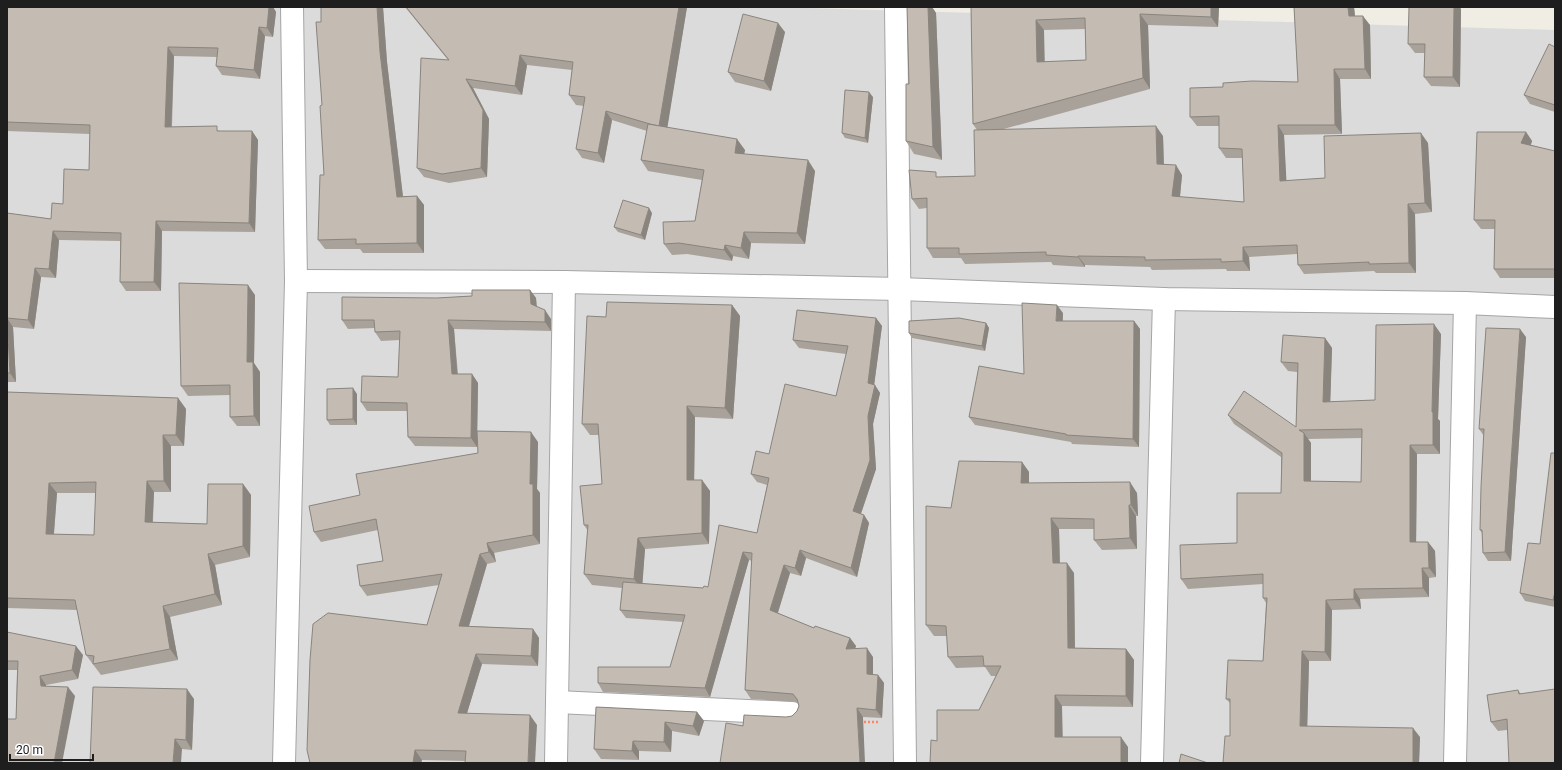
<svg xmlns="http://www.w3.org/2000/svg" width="1562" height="770" font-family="Roboto,sans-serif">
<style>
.residential{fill:#dcdbdb}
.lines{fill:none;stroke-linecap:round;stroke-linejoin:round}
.street-casing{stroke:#a5a5a5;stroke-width:24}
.path{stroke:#ff8465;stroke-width:2.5;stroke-dasharray:2 2;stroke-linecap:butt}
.street{stroke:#fff;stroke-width:22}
.wall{fill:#a9a29a;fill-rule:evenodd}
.shaded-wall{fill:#89847d}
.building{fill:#c4bcb3;stroke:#89847d;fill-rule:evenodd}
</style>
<rect width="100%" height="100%" fill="#f0ede4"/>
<path class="residential" d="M7,7H775L1555,30V763H7Z"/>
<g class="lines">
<defs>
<g id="street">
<path d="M896,7L905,763"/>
<path d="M296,281L564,282L900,289L1164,299L1465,303L1555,307"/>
<path d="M557,702L792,713"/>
<path d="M284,763L296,281L292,7"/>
<path d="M556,763L564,282"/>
<path d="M1152,763L1164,299"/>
<path d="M1455,763L1465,303"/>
</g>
</defs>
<use href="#street" class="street-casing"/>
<path class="path" d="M860,722H879"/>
<use href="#street" class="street"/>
</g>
<g class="wall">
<path d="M7,7H273L276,12L273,37L265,36L260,79L222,75L216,66L217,57L174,56L172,127L221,131H252L258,140L255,232L162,231L161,291H126L120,282V241L59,240L56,278L41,277L34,329L13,327L16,382H7V213L51,219L63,204L89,170L90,134L7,131Z"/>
<path d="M321,7H383L387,62L403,196H417L424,205V253H363L360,249H325L318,240L324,175Z"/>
<path d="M405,7H687L667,127L745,150L744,154L815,171L805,244L751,243L749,259L733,256L732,261L687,254L672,255L664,244L695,221L702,180L648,171L641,160L647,131L612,120L604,163L582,158L576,149L584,106L576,105L569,95L572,70L527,65L522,95L473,88L489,119L487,177L449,183L424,177L417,168L448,60Z"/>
<path d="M907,7H932L936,13L942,160L914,154L906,141L909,84Z"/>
<path d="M971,7H1219L1218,27L1148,25L1150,89L1000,130L1163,136L1164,164L1182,175L1180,197L1244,202L1242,158H1226L1219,148V126H1197L1190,117L1223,87L1298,82L1294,7H1354L1355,16L1370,25L1371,79H1340L1342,134L1284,135L1286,181L1325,178L1428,143L1432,212L1415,214L1416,273H1376L1374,271L1304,274L1298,265L1297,254L1249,257L1250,271H1227L1226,269L1152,270L1150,267L1085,265V267L1053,265L1051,262L965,264L961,258H933L927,248V208L919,209L912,199L939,177L975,176L977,130L973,124ZM1085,29L1086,60L1044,62V30Z"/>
<path d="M1461,9L1460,87L1431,86L1424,77L1425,53H1415L1408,44Z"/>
<path d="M785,32L771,91L735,82L728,72Z"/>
<path d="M1555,47V112L1530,104L1524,95Z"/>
<path d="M873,97L868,143L845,138L842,133Z"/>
<path d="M1526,132L1532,141L1531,145L1555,151V278H1500L1494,269L1495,229H1481L1474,220Z"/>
<path d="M652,213L645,240L618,232L614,227Z"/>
<path d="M530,290L536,298L537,307L551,319V331L454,329L458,374H472L478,383L477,431L538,442L537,489L540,493V544L494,553L496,562L487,564L469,626L533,629L539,638L538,666L482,664L467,713L537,725L465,761L422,760L421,763H310L427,625L439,585L367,596L360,586L383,561L378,530L321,542L314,532L360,495L478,453L477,441V447L415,446L408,437L407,411H367L361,402L398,377L400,340L381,341L375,332V328L348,329L342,320L437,298L472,296Z"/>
<path d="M255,295L254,363L260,372V426H237L230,417V395L188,396L181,386Z"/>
<path d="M732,305L740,316L733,419L695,417L694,480H702L710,491L709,544L645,549L642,584L703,588L708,587L757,533L767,485L757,482L751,474L769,454L836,396L846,354L799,348L793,340L876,318L882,326L874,385L880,393L873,424L876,469L861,514L864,515L869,523L857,577L806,558L801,576L790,573L778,613L814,628L850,638L856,646L855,649L873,657V675H878L884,683L882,718L863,717L743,726L792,716L797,711L799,706L798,702L751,699L745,690L752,561L749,560L710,697L603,692L598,683L670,667L683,622L626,618L620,610L622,588L592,585L584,574L588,531L584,525L602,484L599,435H590L582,424L606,317Z"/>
<path d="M1063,313V321H1134L1140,329L1139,447L1072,444L1071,442L975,425L969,417L1024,374Z"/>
<path d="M986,323L989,328L985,351L912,338L909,333Z"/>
<path d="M1441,334L1438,419L1440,421V454H1417L1416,542H1428L1435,551L1436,577L1429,578V597L1360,599L1361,609L1332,610L1331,661H1309L1307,727L1420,737L1419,763H1223L1230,736V703L1226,699L1263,661L1266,603L1263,598V584L1188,589L1181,579L1237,543L1281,493V457L1234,424L1228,415L1296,427L1297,372L1288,371L1281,362L1325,338L1332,348L1330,402L1375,400ZM1362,438L1361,482L1311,481V443L1308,439Z"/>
<path d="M1526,337L1511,561H1488L1483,553L1482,533L1480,530L1484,436L1479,429Z"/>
<path d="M7,392L178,398L186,409L184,446H171V492H154L153,522L207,524L243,484L251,495L250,557L215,565L222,605L170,617L178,660L101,675L86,655L77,610L7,608ZM57,493H96L94,535L54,534Z"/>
<path d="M357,394V425H330L327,420Z"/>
<path d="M1555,453V607L1525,601L1520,593L1540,544Z"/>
<path d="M1022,462L1029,472V483L1137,493L1138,516H1136L1137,549L1102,550L1094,540V529H1059L1060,563L1074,573L1075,648L1126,649L1134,660L1133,707L1062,706V737L1128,747L937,741L979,710L996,676H991L985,667L956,668L948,657L947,636H934L926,625L951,508Z"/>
<path d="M7,632L83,655L78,679L46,685V686L75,696L16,719L17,670H7Z"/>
<path d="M1518,690L1521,694L1507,730L1498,731L1491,722Z"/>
<path d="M194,699L192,750L182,749L90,763Z"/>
<path d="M596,707L697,712L704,721L699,736L672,731L671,752L639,751V760L601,759L594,749Z"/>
</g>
<g class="shaded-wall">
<path d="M269,7H273L276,12L273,37L267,28Z"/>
<path d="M377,7H383L387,62L404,206L397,197L380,52Z"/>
<path d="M679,7H687L666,136L659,127Z"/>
<path d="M928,7H932L936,13L942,160L933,147Z"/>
<path d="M1211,7H1219L1218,27L1211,17Z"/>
<path d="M1348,7H1354L1356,26L1349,16Z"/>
<path d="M1454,7H1460L1461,9L1460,87L1453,77Z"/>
<path d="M1140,14L1148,25L1150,89L1143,78Z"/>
<path d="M1363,16L1370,25L1371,79L1365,69Z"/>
<path d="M1036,20L1044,30L1045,72L1037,62Z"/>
<path d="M778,23L785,32L771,91L764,81Z"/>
<path d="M259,27L265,36L260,79L254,70Z"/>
<path d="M168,47L174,56L171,136L165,127Z"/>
<path d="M520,55L527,65L522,95L515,86Z"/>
<path d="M1334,69L1340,79L1342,134L1335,125Z"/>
<path d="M466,79L473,88L489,119L487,177L481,168Z"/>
<path d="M869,92L873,97L868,143L865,138Z"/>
<path d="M606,111L612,120L604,163L598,153Z"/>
<path d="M1278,125L1284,135L1287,191L1280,181Z"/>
<path d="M1156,126L1163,136L1164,173L1157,164Z"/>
<path d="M252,131L258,140L255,232L249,223Z"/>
<path d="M1526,132L1532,141L1528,152L1521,143Z"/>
<path d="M1421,133L1428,143L1432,212L1425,203Z"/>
<path d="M737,139L745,150L742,164L735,153Z"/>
<path d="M808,160L815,171L805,244L797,233Z"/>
<path d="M1176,165L1182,175L1179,206L1172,196Z"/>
<path d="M417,196L424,205V253L417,243Z"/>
<path d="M1408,204L1415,214L1416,273L1409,263Z"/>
<path d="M649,208L652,213L645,240L641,235Z"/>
<path d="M156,221L162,231L161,291L154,282Z"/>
<path d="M53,231L59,240L56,278L49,269Z"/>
<path d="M744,232L751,243L749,259L741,248Z"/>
<path d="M725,245L733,256L732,261L724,250Z"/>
<path d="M1243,247L1249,257L1250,271L1243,261Z"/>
<path d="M1078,256L1085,265V267L1078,257Z"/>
<path d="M35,268L41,277L34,329L28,320Z"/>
<path d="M248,285L255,295L254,363L260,372V426L254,416L247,362Z"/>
<path d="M530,290L536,298L537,313L531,304Z"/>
<path d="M732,305L740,316L733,419L725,408Z"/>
<path d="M1057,305L1063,313L1062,330L1056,321Z"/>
<path d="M545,310L551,319V331L545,322Z"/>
<path d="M7,318L13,327L16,382L10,373Z"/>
<path d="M876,318L882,326L874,386L875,385L880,393L873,424L876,469L859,519L853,511L868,416V383Z"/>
<path d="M448,320L454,329L458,383L452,374Z"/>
<path d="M1134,321L1140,329L1139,447L1133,439Z"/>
<path d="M986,323L989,328L985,351L982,346Z"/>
<path d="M1434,324L1441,334L1438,419L1440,421V454L1433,445L1432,412Z"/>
<path d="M1520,329L1526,337L1511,561L1505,552Z"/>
<path d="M1325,338L1332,348L1330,412L1323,402Z"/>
<path d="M472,374L478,383L477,447L471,438Z"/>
<path d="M353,388L357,394V425L353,419Z"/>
<path d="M178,398L186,409L184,446L176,435Z"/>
<path d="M687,406L695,417L694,491L687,480Z"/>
<path d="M531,432L538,442L537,489L540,493V544L533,535L530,484Z"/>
<path d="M1304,433L1311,443V490L1304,481Z"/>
<path d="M163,435L171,446V492L164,481Z"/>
<path d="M1410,445L1417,454L1416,552L1410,542Z"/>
<path d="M1022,462L1029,472V493L1021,483Z"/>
<path d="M702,480L710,491L709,544L702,533Z"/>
<path d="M147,481L154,492L152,532L145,522Z"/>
<path d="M1130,482L1137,493L1138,516L1131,505Z"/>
<path d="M49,483L57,493L53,544L46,534Z"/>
<path d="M243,484L251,495L250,557L243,546Z"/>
<path d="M1129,505L1136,516L1137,549L1130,538Z"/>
<path d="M864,515L869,523L857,577L851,568Z"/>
<path d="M1051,518L1059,529L1060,573L1053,563Z"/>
<path d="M638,538L645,549L642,590L634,579Z"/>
<path d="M1428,542L1435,551L1436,577L1429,568Z"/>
<path d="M487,543L494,553L496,562L489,552Z"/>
<path d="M800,550L806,558L801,576L795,568Z"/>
<path d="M743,552L749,560L710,697L705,688Z"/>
<path d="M208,554L215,565L222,605L215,594Z"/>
<path d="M480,554L487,564L466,636L459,626Z"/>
<path d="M1067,563L1074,573L1075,659L1068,648Z"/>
<path d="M784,565L790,573L776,618L770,610Z"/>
<path d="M1422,568L1429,578V597L1423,588Z"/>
<path d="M1354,589L1360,599L1361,609L1354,599Z"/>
<path d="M1555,592V602L1553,600Z"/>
<path d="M1326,600L1332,610L1331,661L1325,652Z"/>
<path d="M163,606L170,617L178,660L170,649Z"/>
<path d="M533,629L539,638L538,666L531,656Z"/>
<path d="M850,638L856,646L852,657L846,649Z"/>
<path d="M76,646L83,655L78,679L72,670Z"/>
<path d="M867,648L873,657V683L867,674Z"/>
<path d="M1126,649L1134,660L1133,707L1126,696Z"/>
<path d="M1302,651L1309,661L1307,736L1300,726Z"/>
<path d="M476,654L482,664L464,723L458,713Z"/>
<path d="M878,675L884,683L882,718L876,710Z"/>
<path d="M40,676L46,685L47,695L41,686Z"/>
<path d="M68,687L75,696L62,763H54Z"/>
<path d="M187,689L194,699L192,750L186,740Z"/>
<path d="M1055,695L1062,706L1063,748L1055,737Z"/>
<path d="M857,708L863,717L865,763H860Z"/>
<path d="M697,712L704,721L699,736L693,726Z"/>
<path d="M530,715L537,725L535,763H528Z"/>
<path d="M665,722L672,731L671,752L664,742Z"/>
<path d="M1413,728L1420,737L1419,763H1413Z"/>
<path d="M1121,737L1128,747V763H1121Z"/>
<path d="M175,739L182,749L181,763H173Z"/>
<path d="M633,741L639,751V760L632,751Z"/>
<path d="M415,750L422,760L421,763H413Z"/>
</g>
<g class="building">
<path d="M7,7H269L267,28L259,27L254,70L216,66L218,48L168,47L165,127L217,126V131H252L249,223L156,221L154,282H120L121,233L53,231L49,269L35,268L28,320L7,318L10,373H7V213L51,219L52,203L63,204L64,169L89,170L90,125L7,122Z"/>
<path d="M321,7H377L380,52L397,197L417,196V243L356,244V239L318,240L320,175H324L320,106L322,105L316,22H321Z"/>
<path d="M406,7H679L659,126L650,124L606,111L598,153L576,149L585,97L569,95L573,62L520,55L515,86L466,79L483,110L481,168L442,174L417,168L421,58L449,60Z"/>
<path d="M907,7H928L933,147L906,141V84H909Z"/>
<path d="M971,7H1211V17L1140,14L1143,78L973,124ZM1085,18L1086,60L1037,62L1036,20Z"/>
<path d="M1294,7H1348L1349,16H1363L1365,69H1334L1335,125H1278L1280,181L1325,178L1324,136L1421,133L1425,203L1408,204L1409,263L1369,264V262L1298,265L1297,245L1243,247V261L1221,262V259L1145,260V257L1078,256V257L1046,255V252L959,254V248H927V198L912,199L909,170L936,172V177L975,176L974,130L1156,126L1157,164L1176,165L1172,196L1244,202L1242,149L1219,148V116L1190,117V88L1223,87V83L1252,81L1298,82Z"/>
<path d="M1409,7H1454L1453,77H1424L1425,44H1408Z"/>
<path d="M743,14L778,23L764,81L728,72Z"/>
<path d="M1549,44L1555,47V105L1524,95Z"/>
<path d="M845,90L869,92L865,138L842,133Z"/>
<path d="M648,124L737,139L735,153L808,160L797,233L744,232L741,248L725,245L724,250L679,243L664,244L663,222L695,221L704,170L641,160Z"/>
<path d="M1477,132H1526L1521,143L1555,151V269H1494L1495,220H1474Z"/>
<path d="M623,200L649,208L641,235L614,227Z"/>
<path d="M179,283L248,285L247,362H253L254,416L230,417V385L181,386Z"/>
<path d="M472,290H530L531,304L545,310V322L448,320L452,374H472L471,438L408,437L407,403L361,402L362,376L398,377L400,331L375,332L374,320H342V297L437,298L472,296Z"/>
<path d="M607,302L732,305L725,408L687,406V480H702V533L638,538L634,579L584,574L588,525H584L580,486L602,484L598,424H582L587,316L606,317Z"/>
<path d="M1022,303L1057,305L1056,321H1134L1133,439L1066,435V434L969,417L979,366L1024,374Z"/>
<path d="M797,310L876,318L868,383L875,385L868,416L870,460L853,511L864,515L851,568L800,550L795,568L784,565L770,610L814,628L815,626L850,638L846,649L867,648V674L878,675L876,710L857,708L860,763H720L726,723L743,726L744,715L786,717L792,716L797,711L799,706L797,699L793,694L745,690L752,553L743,552L705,688L598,683V667H670L685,615L620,610L623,582L703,588L704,586L708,587L719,525L757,533L769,478L751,474L756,451L769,454L785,384L836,396L848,346L793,340Z"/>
<path d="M959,318L986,323L982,346L909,333V321Z"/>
<path d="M1434,324L1432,412H1433V445H1410V542H1428L1429,568H1422L1423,588L1354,589V599L1326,600L1325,652L1302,651L1300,726L1413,728V763H1223L1225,736H1230V699H1226L1228,660L1263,661L1267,598H1263V574L1181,579L1180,545L1237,543V493H1281L1282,453L1228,415L1244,391L1296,427L1298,363L1281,362L1283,335L1325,338L1323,402L1375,400L1376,325ZM1362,429L1361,482L1304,481V433L1299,430Z"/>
<path d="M1486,328L1520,329L1505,552L1483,553L1482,530H1480L1481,487L1484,429H1479Z"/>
<path d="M353,388V419L327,420V389Z"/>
<path d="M7,392L178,398L176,435H163L164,481H147L145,522L207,524L208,484H243V546L208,554L215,594L163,606L170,649L93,664L94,656L86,655L75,600L7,598ZM96,482L94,535L46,534L49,483Z"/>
<path d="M477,431L531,432L530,484H533V535L487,543L489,552L480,554L459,626L533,629L531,656L476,654L458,713L530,715L528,763H465L466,751L415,750L413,763H310L307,750L310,660L313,624L328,613L427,625L442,574L360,586L357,565L383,561L376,519L314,532L309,506L360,495L356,474L478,453Z"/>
<path d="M1551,453H1555V592L1553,600L1520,593L1528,543L1540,544Z"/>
<path d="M959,461L1022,462L1021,483L1130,482L1131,505H1129L1130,538L1094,540V519L1051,518L1053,563H1067L1068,648L1126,649V696L1055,695V737H1121V763H930L931,740L937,741V710H979L1001,666H984L983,656L948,657L946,626L926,625V506L951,508Z"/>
<path d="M7,632L76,646L72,670L40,676L41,686L68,687L54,763H7V719H16L18,661H7Z"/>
<path d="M93,687L187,689L186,740L175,739L173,763H90Z"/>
<path d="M1555,689V763H1509L1507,719L1491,722L1487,695L1518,690L1519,694Z"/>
<path d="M596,707L697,712L693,726L665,722L664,742L633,741L632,751L594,749Z"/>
<path d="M1181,754L1208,763H1179Z"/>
</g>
<rect width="1562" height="770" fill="none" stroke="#1e1e1e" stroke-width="16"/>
<path d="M10 754v6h83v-6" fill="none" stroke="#1e1e1e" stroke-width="2"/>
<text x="16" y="754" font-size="12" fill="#1e1e1e" stroke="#ffffff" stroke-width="3" paint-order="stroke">20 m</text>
</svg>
